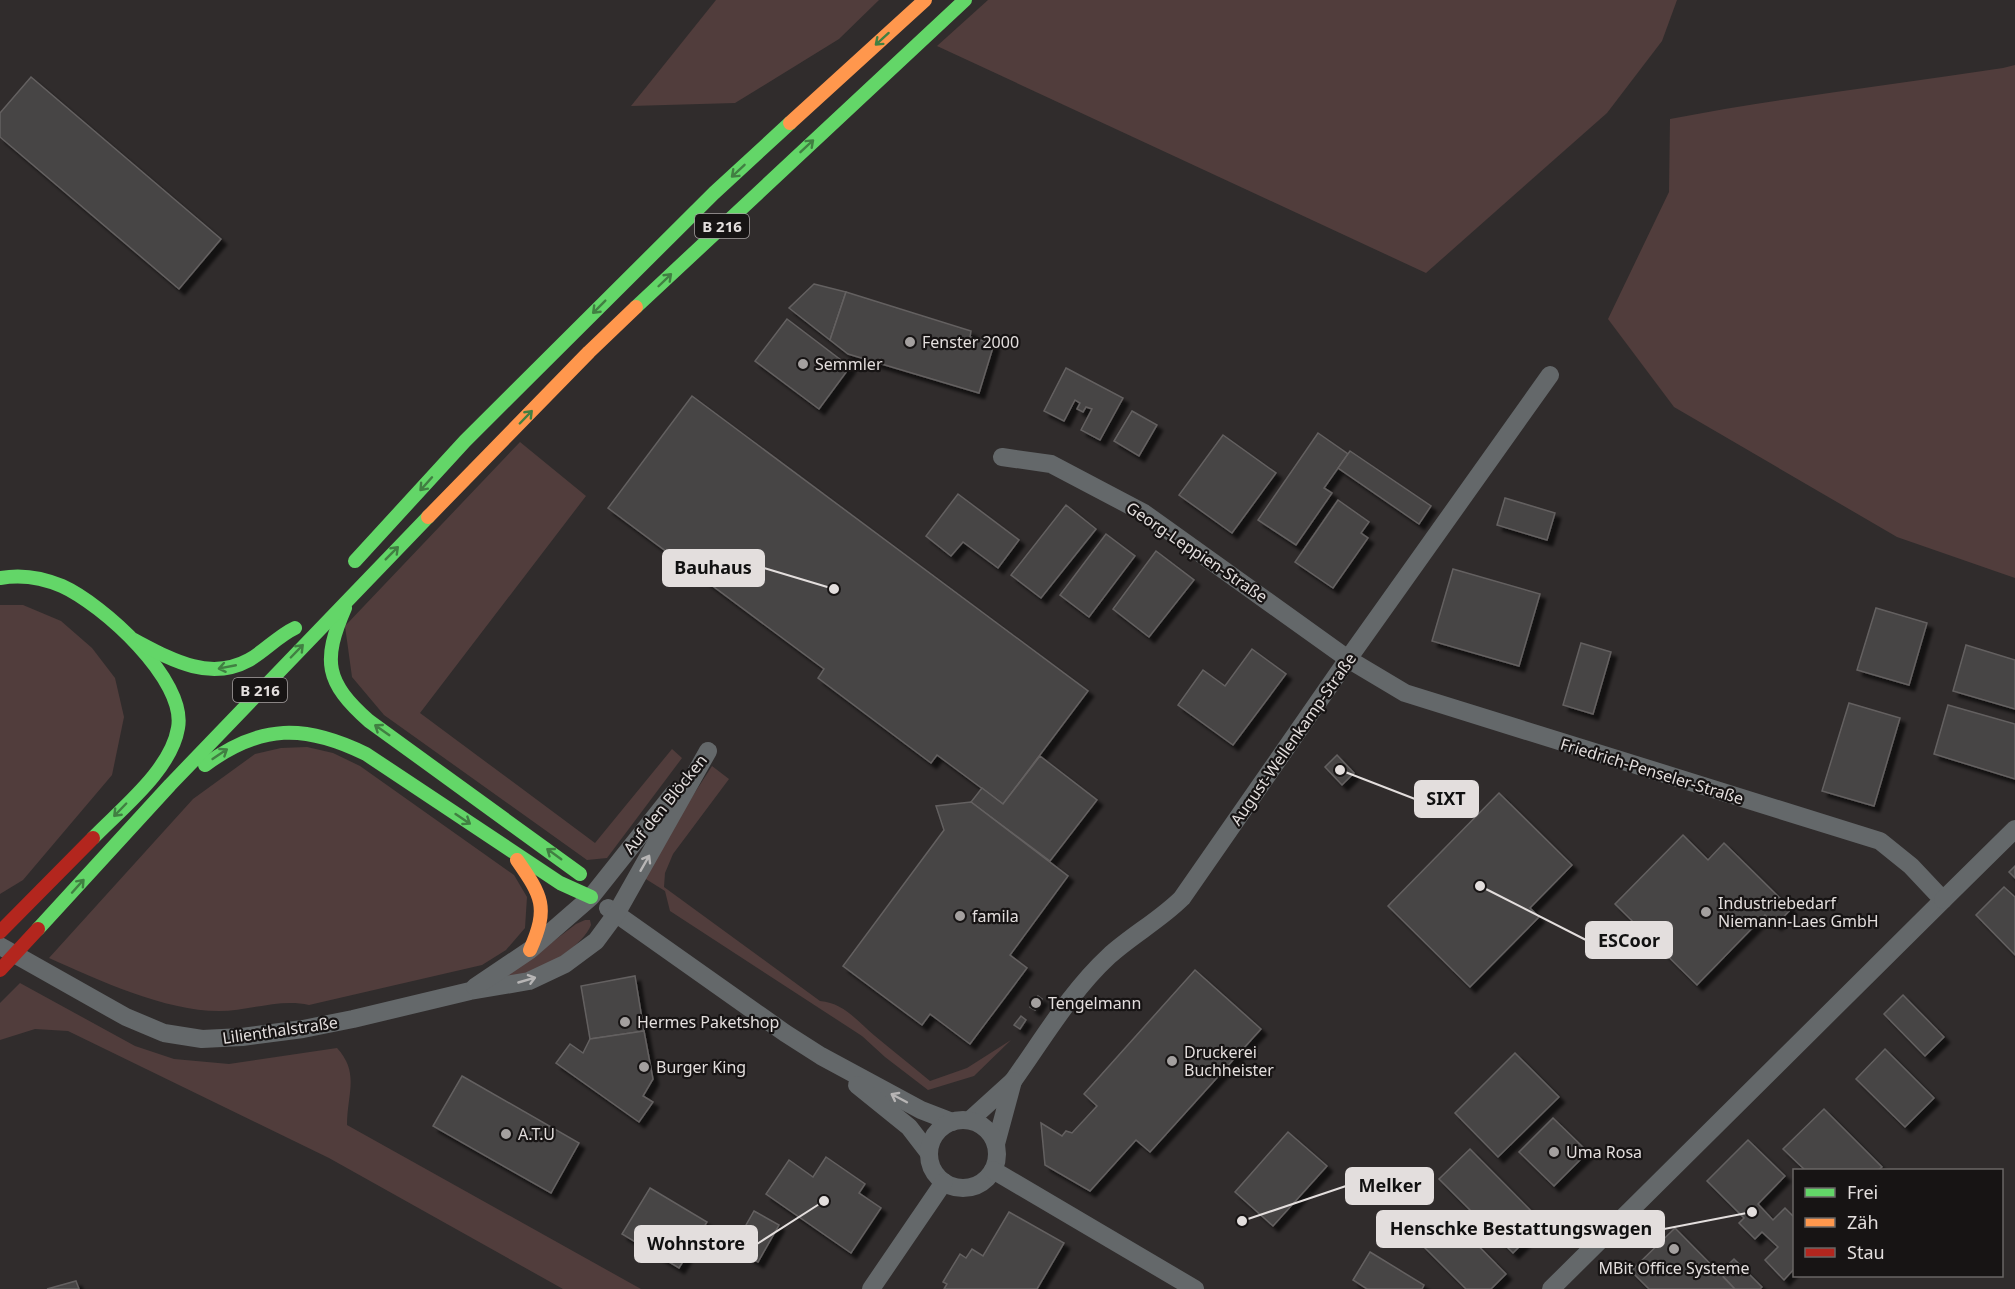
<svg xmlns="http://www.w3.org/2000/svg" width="2015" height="1289" font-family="'Noto Sans',sans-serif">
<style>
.green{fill:#513d3c}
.building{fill:#474444;stroke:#646161;stroke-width:1.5;filter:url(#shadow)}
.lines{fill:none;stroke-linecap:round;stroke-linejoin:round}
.street{stroke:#64686a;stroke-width:18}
.fast{stroke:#63d668;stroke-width:14}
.slow{stroke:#ff974d;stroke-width:14}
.jam{stroke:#b3261e;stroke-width:14}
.jam-bridge{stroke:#b3261e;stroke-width:14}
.oneway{stroke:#417f42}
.oneway2{stroke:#b7b5b5}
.poi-dot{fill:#a4a09f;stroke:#171414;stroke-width:2}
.labels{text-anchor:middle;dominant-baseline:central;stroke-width:4.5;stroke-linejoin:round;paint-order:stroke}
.shield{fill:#171414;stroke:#a6a1a1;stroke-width:1.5}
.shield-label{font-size:15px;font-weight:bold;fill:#e3dedd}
.poi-label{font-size:16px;fill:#e3dedd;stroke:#171414;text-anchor:start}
.street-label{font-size:16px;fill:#e3dedd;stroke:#171414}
.leader{fill:none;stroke:#e3dedd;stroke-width:2}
.callout-dot{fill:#e3dedd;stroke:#171414;stroke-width:2}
.callout{fill:#e3dedd;stroke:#e3dedd;stroke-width:2}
.callout-label{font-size:18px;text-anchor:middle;font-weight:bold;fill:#111}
</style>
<defs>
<filter id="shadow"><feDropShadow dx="5.5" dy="5.5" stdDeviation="1.5" flood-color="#0009"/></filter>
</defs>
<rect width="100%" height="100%" fill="#302c2c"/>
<g class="green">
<path d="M716,0H879L839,39L735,103L631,106Z"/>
<path d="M988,0H1677L1662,41L1607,113L1426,273L937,46Z"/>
<path d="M2015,65V578L1897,537L1674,407L1608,319L1669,192L1670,119C1780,98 1892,85 2003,68Z"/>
<path d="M520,442L586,496L420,713L595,843L672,749L682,758L607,858L587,860L384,715L352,677L345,626Z"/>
<path d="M0,605H23L61,621L92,648L115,678L124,717L112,775L23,880L0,894Z"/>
<path d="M307,747L333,753L360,766L514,875L527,897L525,928L506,950L482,965L309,1005C280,998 249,1011 219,1011C165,1011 98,980 49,958L193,799L255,754L281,748Z"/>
<path d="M712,766L729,779L673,854L665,873L664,887L820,1001C844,1003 857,1021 875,1036C893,1051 912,1066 930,1081L967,1068L1011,1040L974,1076L928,1090L885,1057L862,1036L670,911L665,891L641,876Z"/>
<path d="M585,920H590L591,925C583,945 549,966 528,973C516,978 503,980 491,983L534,956L576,924Z"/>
<path d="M20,983L135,1046L174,1059L229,1064L337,1048C360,1073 347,1094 347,1125L641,1289H563L329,1158L68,1031L35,1029L0,1040V1003Z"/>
</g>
<g class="building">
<path d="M31,77L221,239L179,289L0,137V113Z"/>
<path d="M814,284L846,292L830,340L789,308Z"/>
<path d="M846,292L971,331L970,337L994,344L979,393L848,354L830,340Z"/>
<path d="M787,319L850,367L819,409L755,361Z"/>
<path d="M1066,368L1123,398L1100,440L1081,430L1092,409L1086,407L1083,412L1077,409L1080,403L1075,400L1064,421L1044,411Z"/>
<path d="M692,396L1088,691L1003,804L937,755L931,763L818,678L824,669L608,508Z"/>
<path d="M1132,411L1157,425L1139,456L1114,441Z"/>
<path d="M1318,433L1348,454L1324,488L1332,493L1296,545L1258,520Z"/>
<path d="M1223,435L1276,473L1232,533L1179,495Z"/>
<path d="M1350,451L1431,506L1419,524L1338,468Z"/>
<path d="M958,494L1019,540L998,568L963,542L951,556L926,536Z"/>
<path d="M1505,498L1555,513L1547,540L1497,525Z"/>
<path d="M1338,500L1369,522L1361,533L1368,538L1333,588L1295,562Z"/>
<path d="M1066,505L1096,529L1041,598L1011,575Z"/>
<path d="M1106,534L1135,556L1089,617L1060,595Z"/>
<path d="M1156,551L1194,580L1149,637L1113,609Z"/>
<path d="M1453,569L1540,594L1519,666L1432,641Z"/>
<path d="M1876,608L1927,623L1909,685L1857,670Z"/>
<path d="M1581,643L1611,652L1593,714L1563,705Z"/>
<path d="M1966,645L2015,660V709L1953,691Z"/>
<path d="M1252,649L1286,674L1233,745L1178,705L1203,670L1225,686Z"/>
<path d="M1849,703L1900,718L1874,806L1822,791Z"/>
<path d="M1948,705L2015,724V779L1934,754Z"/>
<path d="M1337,755L1354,773L1342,785L1325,767Z"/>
<path d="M1040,756L1097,800L1050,861L971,802L982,788L1003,804Z"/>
<path d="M1499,793L1572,865L1530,908L1539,917L1470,987L1388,906Z"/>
<path d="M971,802L1068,876L1010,955L1027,968L970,1044L930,1014L922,1025L843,966L944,830L936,806Z"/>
<path d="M1683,835L1708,860L1724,843L1791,909L1776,925L1765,915L1697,985L1615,904Z"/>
<path d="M2015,866V878L2009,872Z"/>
<path d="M2004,887L2015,897V955L1976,915Z"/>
<path d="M1195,970L1261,1029L1150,1152L1136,1140L1090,1191L1045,1165L1041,1123L1062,1136L1066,1131L1072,1133L1097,1106L1084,1094Z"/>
<path d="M635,976L644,1031L590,1039L581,986Z"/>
<path d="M1903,995L1944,1037L1925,1056L1884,1014Z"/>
<path d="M1038,996L1042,999L1035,1010L1030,1007Z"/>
<path d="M1021,1016L1026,1020L1020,1029L1014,1025Z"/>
<path d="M644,1031L653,1079L643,1096L653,1102L639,1122L556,1063L570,1044L583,1053L590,1039Z"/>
<path d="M1885,1049L1934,1098L1905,1127L1856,1079Z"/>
<path d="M1515,1053L1559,1097L1498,1157L1455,1113Z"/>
<path d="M462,1076L579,1143L551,1193L433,1126Z"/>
<path d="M1824,1109L1882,1167L1878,1170H1805L1783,1149Z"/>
<path d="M1553,1118L1588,1152L1554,1186L1519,1152Z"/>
<path d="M1288,1132L1327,1166L1273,1226L1235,1192Z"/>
<path d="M1748,1140L1785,1176L1758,1204L1773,1220L1785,1208L1794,1217V1269L1784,1280L1765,1260L1778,1247L1762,1232L1755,1239L1739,1223L1744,1218L1707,1181Z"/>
<path d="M1470,1149L1543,1223L1513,1253L1439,1179Z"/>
<path d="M826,1157L865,1184L859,1193L881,1208L851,1253L766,1194L789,1160L813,1177Z"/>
<path d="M650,1188L707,1222L679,1268L622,1234Z"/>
<path d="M754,1211L779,1225L758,1262L733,1248Z"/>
<path d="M1009,1212L1064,1243L1037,1289H944L947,1284L943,1282L960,1254L966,1258L972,1249L983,1256Z"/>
<path d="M1450,1217L1506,1274L1491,1289H1466L1422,1245Z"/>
<path d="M1675,1228L1734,1288L1733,1289H1649L1631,1271Z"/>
<path d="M1370,1252L1424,1285L1422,1289H1367L1353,1280Z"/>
<path d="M1734,1259L1762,1287L1760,1289H1735L1720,1273Z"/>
<path d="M76,1281L79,1289H47Z"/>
</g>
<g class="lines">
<g class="street">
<path d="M1002,457L1051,464L1144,513L1348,659L1405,693L1880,841L1911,866L1943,900L1551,1289"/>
<path d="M1943,900L2015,829"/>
<path d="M608,908L785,1033L821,1056L921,1110L952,1122"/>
<path d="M0,946L126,1017L164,1033L202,1039L242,1037L303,1029L353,1019L470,991L529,981L565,964L596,941L616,914L708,751"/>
<path d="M475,987L530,950L591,897L673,794"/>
<path d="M1013,1081C1043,1039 1071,991 1109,956C1132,935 1160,920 1182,898L1348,659L1550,375"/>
<path d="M857,1085L909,1127L929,1153"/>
<path d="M970,1120L1013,1081L996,1144"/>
<circle cx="963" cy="1154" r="34"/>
<path d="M993,1170L1195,1289"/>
<path d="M871,1289L944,1182"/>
</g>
<g class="fast">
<path d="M636,307L965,0"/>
<path d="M355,561L465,441L714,193L790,123"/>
<path d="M0,578C22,574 41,577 62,586C102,604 187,680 178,728C171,770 122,808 93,838"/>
<path d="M345,608C322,661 325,682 369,721L580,874"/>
<path d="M134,640C170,659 209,682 249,660C265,651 278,636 295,628"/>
<path d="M205,765C261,724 305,724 366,754L560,883L591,897"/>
<path d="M38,929L170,785L428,517"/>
</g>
<g class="slow">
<path d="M790,123L925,0"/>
<path d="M428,517L589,352L636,307"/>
<path d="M517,860C542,896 549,907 530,950"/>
</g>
<path class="jam" d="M0,932L93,838"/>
<path class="jam-bridge" d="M0,970L38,929"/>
</g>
<defs><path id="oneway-shaft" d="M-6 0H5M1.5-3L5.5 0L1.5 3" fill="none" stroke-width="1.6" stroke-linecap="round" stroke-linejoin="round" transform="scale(1.5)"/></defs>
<g class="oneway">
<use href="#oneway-shaft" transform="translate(882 39) rotate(138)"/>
<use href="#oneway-shaft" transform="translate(807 146) rotate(-43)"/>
<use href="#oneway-shaft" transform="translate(738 171) rotate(137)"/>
<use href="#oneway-shaft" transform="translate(665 280) rotate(-44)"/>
<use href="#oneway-shaft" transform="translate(599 307) rotate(135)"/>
<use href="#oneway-shaft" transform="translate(526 417) rotate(-46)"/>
<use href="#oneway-shaft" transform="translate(426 484) rotate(132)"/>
<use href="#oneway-shaft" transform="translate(392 553) rotate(-45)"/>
<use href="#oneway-shaft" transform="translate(297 651) rotate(-46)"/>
<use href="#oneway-shaft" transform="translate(227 667) rotate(169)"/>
<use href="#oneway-shaft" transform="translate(382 730) rotate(-145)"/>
<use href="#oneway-shaft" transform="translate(220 754) rotate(-34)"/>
<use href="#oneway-shaft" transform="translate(120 810) rotate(134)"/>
<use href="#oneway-shaft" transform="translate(463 819) rotate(34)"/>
<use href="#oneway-shaft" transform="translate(554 854) rotate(-144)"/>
<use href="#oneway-shaft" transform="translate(78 886) rotate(-48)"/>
</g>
<g class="oneway2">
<use href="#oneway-shaft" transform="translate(645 863) rotate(-60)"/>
<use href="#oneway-shaft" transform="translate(527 980) rotate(-16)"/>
<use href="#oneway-shaft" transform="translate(899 1098) rotate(-152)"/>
</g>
<g class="poi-dot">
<circle cx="910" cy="342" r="6"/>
<circle cx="803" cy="364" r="6"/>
<circle cx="1706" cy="912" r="6"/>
<circle cx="960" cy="916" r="6"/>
<circle cx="1036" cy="1003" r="6"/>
<circle cx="625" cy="1022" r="6"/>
<circle cx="1172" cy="1061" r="6"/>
<circle cx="644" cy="1067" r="6"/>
<circle cx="506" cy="1134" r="6"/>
<circle cx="1554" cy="1152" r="6"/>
<circle cx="1674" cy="1249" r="6"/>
</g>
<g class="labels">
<g class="shield">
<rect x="695" y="214" width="54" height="24" rx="4.5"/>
<rect x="233" y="678" width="54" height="24" rx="4.5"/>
</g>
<g class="shield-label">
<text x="722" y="226">B 216</text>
<text x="260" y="690">B 216</text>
</g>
<g class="poi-label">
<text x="922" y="342">Fenster 2000</text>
<text x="815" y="364">Semmler</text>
<text x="1718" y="903">Industriebedarf<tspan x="1718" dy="18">Niemann-Laes GmbH</tspan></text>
<text x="972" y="916">famila</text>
<text x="1048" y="1003">Tengelmann</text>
<text x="637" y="1022">Hermes Paketshop</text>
<text x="1184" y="1052">Druckerei<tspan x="1184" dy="18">Buchheister</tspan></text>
<text x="656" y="1067">Burger King</text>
<text x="518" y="1134">A.T.U</text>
<text x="1566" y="1152">Uma Rosa</text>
<text x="1674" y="1268" text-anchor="middle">MBit Office Systeme</text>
</g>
<g class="street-label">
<text transform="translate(1197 552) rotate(34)">Georg-Leppien-Straße</text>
<text transform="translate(1293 739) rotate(-55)">August-Wellenkamp-Straße</text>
<text transform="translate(1652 771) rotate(17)">Friedrich-Penseler-Straße</text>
<text transform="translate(665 804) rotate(-51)">Auf den Blöcken</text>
<text transform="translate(280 1030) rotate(-8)">Lilienthalstraße</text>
</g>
</g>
<path class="leader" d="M834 589L764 568M1340 770L1415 799M1480 886L1586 940M1242 1221L1346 1186M1752 1212L1664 1229M824 1201L757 1244"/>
<g class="callout-dot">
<circle cx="834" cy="589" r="6"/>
<circle cx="1340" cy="770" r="6"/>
<circle cx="1480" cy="886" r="6"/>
<circle cx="1242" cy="1221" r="6"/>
<circle cx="1752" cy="1212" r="6"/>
<circle cx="824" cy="1201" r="6"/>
</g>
<g class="callout">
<rect x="663" y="550" width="101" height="36" rx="6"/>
<rect x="1415" y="781" width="63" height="36" rx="6"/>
<rect x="1586" y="922" width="86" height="36" rx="6"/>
<rect x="1346" y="1168" width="87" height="36" rx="6"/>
<rect x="1377" y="1211" width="287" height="36" rx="6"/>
<rect x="635" y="1226" width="122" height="36" rx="6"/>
</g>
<g class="callout-label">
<text x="713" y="574">Bauhaus</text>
<text x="1446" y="805">SIXT</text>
<text x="1629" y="947">ESCoor</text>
<text x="1390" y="1192">Melker</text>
<text x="1521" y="1235">Henschke Bestattungswagen</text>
<text x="696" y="1250">Wohnstore</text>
</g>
<rect x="1793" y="1169" width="210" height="108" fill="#171414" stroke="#696564" stroke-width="1.5"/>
<rect x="1805" y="1188" width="30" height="9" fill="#63d668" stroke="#696564" stroke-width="1.5"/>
<text x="1847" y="1199" font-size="18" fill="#e3dedd">Frei</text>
<rect x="1805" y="1218" width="30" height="9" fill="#ff974d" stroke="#696564" stroke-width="1.5"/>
<text x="1847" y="1229" font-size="18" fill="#e3dedd">Zäh</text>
<rect x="1805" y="1248" width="30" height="9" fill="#b3261e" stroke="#696564" stroke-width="1.5"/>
<text x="1847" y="1259" font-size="18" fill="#e3dedd">Stau</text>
</svg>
